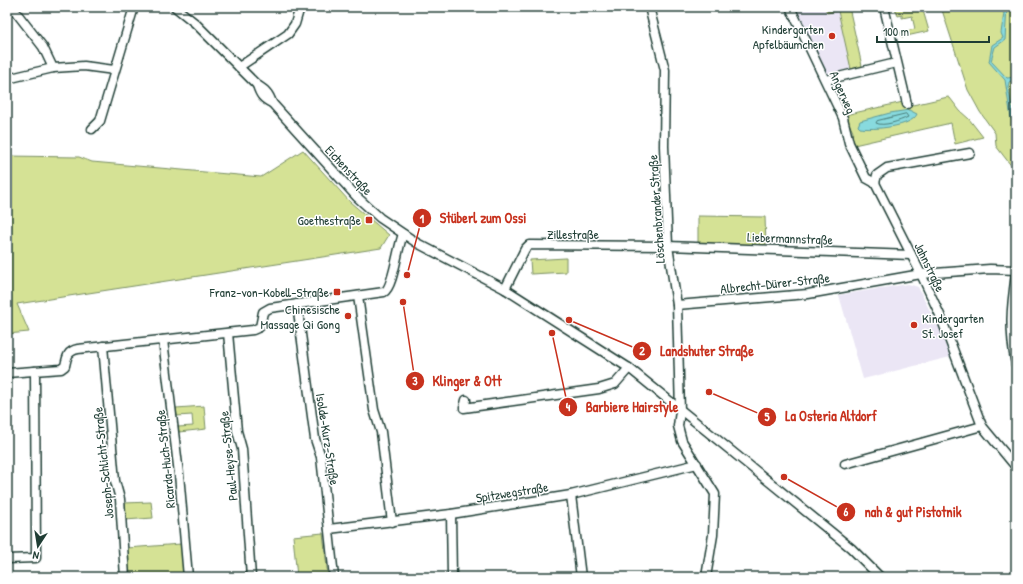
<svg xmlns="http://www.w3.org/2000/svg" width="1023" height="584" font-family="'Patrick Hand',sans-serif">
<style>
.built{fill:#ebe6f5}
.green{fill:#d5e295;stroke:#7a9064}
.water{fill:#88dade;stroke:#5e9b9a}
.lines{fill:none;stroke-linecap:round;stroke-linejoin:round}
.shore{stroke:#497c78;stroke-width:1}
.minor-casing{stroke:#1f3d34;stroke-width:11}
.minor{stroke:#fff;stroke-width:8}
.poi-dot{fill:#c8321e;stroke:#fff;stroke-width:1.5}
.labels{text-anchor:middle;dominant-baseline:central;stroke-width:3;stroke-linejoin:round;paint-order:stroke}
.poi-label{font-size:13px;fill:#1f3d34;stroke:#fff;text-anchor:end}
.street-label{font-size:13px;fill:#1f3d34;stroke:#fff}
.leader{fill:none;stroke:#c8321e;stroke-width:1.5}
.callout-dot{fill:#c8321e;stroke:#fff;stroke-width:1.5}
.mark-label{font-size:12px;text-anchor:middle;font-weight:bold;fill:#fff}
.callout-label{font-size:14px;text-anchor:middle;font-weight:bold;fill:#c8321e;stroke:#fff;stroke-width:3;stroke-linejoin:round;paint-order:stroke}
</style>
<rect width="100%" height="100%" fill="#fff"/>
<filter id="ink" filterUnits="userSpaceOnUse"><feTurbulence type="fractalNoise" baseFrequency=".025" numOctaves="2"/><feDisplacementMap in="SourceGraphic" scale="8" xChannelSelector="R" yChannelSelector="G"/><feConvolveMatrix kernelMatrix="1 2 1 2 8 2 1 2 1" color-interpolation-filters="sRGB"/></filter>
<g filter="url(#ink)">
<g class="built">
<path d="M801,7H849L862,66L826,74L797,14Z"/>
<path d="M908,284L918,287L933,317H935L950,357L863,379L839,295Z"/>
</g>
<g class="green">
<path d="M825,7H849L862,66L851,69L838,11L827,13Z"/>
<path d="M894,7H922L929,31L902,37L901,32L915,29L912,16L902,18V15L898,16Z"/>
<path d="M941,7H1016V172L996,146L995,133L980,112L968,90Z"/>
<path d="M948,97L950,98L960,111L969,119L983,137L955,144L951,123L854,145L851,140L853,132L845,115L903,102L904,107Z"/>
<path d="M303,150L350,202L389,235L381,248L17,304L29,332L7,334V156L79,157L92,162L261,177Z"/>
<path d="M698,216L765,217L766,246L698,244Z"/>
<path d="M566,258V272L531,274L530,260Z"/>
<path d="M204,406L206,429L179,432L178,427L193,426L192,415L177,416L176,408Z"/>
<path d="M151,502L153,518L125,520L124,503Z"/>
<path d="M323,533L328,577H297L293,536Z"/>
<path d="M181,544L185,577H129L127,548Z"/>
</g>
<g class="water">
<path d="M998,7H1007L1005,40L995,47L991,61L1007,78L1016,77V79L1009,82L1008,87L1016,127L1011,118L1005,80L989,62L992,45L1003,38L1001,33L1004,13Z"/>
<path d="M909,110L917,114C912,127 873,130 860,128L858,126L860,121L890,113Z"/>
</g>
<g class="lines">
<path class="shore" d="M906,114L908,117C900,121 883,127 876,123L877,121Z"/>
<defs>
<g id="minor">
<path d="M12,7L43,47L53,68"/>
<path d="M175,7L195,23L257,85C265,90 269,93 272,103L357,197L380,218L417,243L505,289L629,368L851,548L880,577"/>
<path d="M649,7L665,70L664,146L668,246L677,305L680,411L678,426L682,441L715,494L713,535L706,577"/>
<path d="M790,7L843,118L849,143L866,178L875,183"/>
<path d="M884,7L907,104"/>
<path d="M239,67L288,34L295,24L300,7"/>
<path d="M7,79L53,68L84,66L114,70"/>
<path d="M826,80L896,63"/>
<path d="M257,85C260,95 263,99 272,103"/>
<path d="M92,129L100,121L134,7"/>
<path d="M875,183L921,274L940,315L982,426L1016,467"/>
<path d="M875,183L877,175L887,168L970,153"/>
<path d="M1016,274C1011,309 1009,330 1016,365"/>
<path d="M505,289L525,249L529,245L668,246L911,255"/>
<path d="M358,296L374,410L381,432L392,522"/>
<path d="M297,304L315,439L321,457L334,577"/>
<path d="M677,305L808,294L921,274L990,269L1016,270"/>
<path d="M228,333L237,431L242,449L251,577"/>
<path d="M163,340L179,474L188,577"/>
<path d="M103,346L115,481L120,499L125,577"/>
<path d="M7,373L61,369L65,366C67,356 68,351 78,349L253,330L260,327L263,312L270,308L384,292C393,288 398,246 403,234"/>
<path d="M466,400L464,408L599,389L615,384L629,368"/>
<path d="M845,464L982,426"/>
<path d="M571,495L581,577"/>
<path d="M451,514L452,577"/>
<path d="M329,529L451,514L571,495L697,464"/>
<path d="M7,559L36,558L35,371"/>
</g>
</defs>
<use href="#minor" class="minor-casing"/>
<use href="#minor" class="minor"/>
</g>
</g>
<g class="poi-dot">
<circle cx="832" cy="36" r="4"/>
<rect x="365" y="216" width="8" height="8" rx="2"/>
<rect x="333" y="288" width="8" height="8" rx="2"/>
<circle cx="348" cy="316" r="4"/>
<circle cx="914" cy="325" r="4"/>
</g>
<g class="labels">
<g class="poi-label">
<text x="824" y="29">Kindergarten<tspan x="824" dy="15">Apfelbäumchen</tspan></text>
<text x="361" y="220">Goethestraße</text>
<text x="329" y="292">Franz-von-Kobell-Straße</text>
<text x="340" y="309">Chinesische<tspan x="340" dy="15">Massage Qi Gong</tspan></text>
<text x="922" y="318" text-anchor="start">Kindergarten<tspan x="922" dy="15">St. Josef</tspan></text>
</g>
<g class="street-label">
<text transform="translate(843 92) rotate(66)">Angerweg</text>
<text transform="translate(349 170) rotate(47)">Eichenstraße</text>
<text transform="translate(656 209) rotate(-94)">Löschenbrander Straße</text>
<text x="573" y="234">Zillestraße</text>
<text transform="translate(790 238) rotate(2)">Liebermannstraße</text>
<text transform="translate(930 267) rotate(64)">Jahnstraße</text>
<text transform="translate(775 283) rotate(-6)">Albrecht-Dürer-Straße</text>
<text transform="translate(328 439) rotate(81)">Isolde-Kurz-Straße</text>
<text transform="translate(228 456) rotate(-96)">Paul-Heyse-Straße</text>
<text transform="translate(165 459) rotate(-96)">Ricarda-Huch-Straße</text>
<text transform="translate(103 463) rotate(-96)">Joseph-Schlicht-Straße</text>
<text transform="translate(512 492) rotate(-9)">Spitzwegstraße</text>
</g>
</g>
<path class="leader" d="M407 275L422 218M569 320L642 351M403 302L415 381M552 333L568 407M709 392L767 417M784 477L846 512"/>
<g class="callout-dot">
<circle cx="407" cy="275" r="4"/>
<circle cx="569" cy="320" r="4"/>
<circle cx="403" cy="302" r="4"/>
<circle cx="552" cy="333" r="4"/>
<circle cx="709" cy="392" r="4"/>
<circle cx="784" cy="477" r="4"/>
<circle cx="422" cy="218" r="10"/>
<circle cx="642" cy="351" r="10"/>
<circle cx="415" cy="381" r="10"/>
<circle cx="568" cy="407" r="10"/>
<circle cx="767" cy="417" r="10"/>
<circle cx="846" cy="512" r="10"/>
</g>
<g class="mark-label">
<text x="422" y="223">1</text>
<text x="642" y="355">2</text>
<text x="415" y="385">3</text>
<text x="568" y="411">4</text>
<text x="767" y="421">5</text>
<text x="846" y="516">6</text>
</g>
<g class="callout-label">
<text x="483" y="223">Stüberl zum Ossi</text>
<text x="707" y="356">Landshuter Straße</text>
<text x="467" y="386">Klinger &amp; Ott</text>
<text x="632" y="412">Barbiere Hairstyle</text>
<text x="831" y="421">La Osteria Altdorf</text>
<text x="913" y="517">nah &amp; gut Pistotnik</text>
</g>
<rect width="1023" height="584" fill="none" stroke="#fff" stroke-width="24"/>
<rect x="12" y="12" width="999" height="560" fill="none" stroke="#1f3d34" stroke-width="1.5" filter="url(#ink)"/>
<g transform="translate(38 546) rotate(192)" stroke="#ffffff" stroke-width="3" paint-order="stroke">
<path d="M0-3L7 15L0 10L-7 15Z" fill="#1f3d34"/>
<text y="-6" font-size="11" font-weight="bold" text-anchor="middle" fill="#1f3d34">N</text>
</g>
<path d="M877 36v6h112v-6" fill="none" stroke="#1f3d34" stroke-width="2"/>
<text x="883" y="36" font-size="12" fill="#1f3d34" stroke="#ffffff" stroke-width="3" paint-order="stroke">100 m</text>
</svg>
